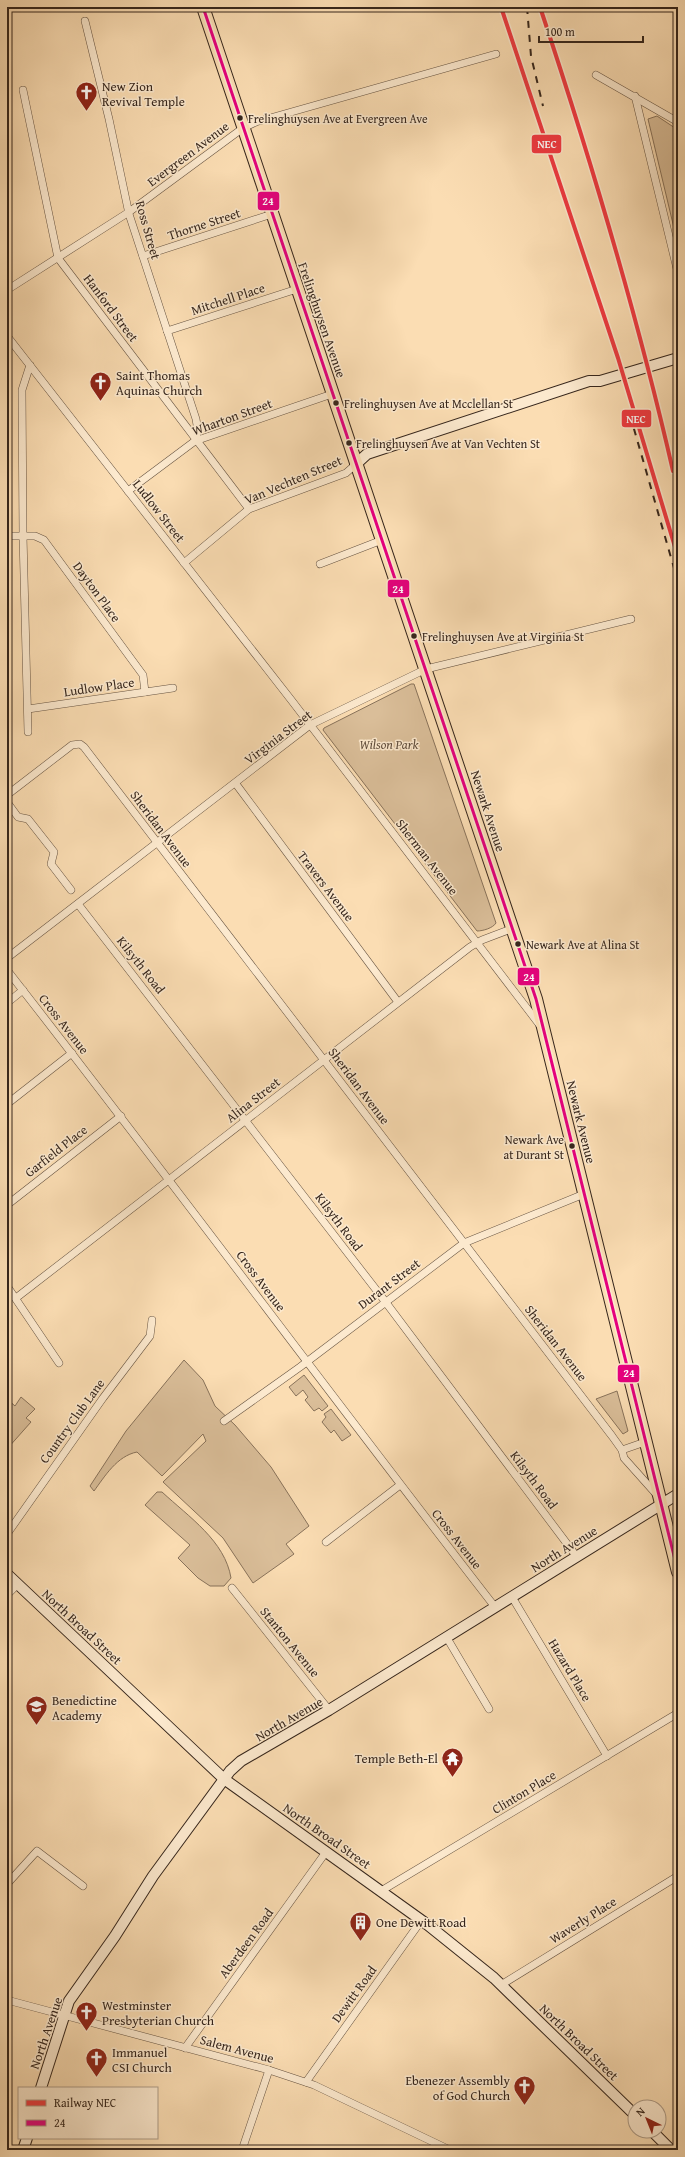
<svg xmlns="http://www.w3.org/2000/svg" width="685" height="2157" font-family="'Gentium Book Plus',serif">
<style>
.green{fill:#dabe99;stroke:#88725a}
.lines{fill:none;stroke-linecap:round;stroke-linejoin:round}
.minor-casing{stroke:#675442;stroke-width:8}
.secondary-casing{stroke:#36261c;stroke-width:12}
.primary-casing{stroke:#36261c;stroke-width:14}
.minor{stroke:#fce9ce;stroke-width:7}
.secondary{stroke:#fce9ce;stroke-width:10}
.primary{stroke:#fbddb3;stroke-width:12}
.rail{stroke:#36261c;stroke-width:2;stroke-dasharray:7 7;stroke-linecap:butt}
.bus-1-casing{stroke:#fce9ce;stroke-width:6}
.bus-1{stroke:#e5007d;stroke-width:3}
.rail-1-casing{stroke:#fce9ce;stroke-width:7}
.rail-1{stroke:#ee3a41;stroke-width:4}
.bus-dot{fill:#36261c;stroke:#fce9ce;stroke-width:1.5}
.labels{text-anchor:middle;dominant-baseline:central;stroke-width:3;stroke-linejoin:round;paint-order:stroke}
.bus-label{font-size:12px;fill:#36261c;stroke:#fce9ce;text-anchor:start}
.poi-label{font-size:13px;fill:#36261c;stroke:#fce9ce;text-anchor:start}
.street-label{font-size:13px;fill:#36261c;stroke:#fce9ce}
.park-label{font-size:13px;font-style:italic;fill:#5f4c3b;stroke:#fce9ce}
.line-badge{stroke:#fce9ce;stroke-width:1.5}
.badge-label{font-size:11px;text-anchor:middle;font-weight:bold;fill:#fff}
</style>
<rect width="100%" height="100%" fill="#fbddb3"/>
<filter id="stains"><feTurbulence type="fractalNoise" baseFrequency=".005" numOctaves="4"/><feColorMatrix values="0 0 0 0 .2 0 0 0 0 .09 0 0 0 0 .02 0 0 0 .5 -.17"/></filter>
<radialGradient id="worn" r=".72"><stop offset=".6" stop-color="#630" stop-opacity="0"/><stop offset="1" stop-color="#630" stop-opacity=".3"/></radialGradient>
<g class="green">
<path d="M657,116L678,130V245L648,119Z"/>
<path d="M411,684H414L496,923C493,928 483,931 477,931L323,730L324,728Z"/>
<path d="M184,1360L203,1380L215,1406L235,1425L271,1467L309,1526L286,1544L294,1554L253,1583L223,1538L163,1482L206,1441L203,1434L162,1476L137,1452C117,1456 105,1476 94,1491L90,1486L126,1431Z"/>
<path d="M304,1375L328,1406L322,1411L319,1408L314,1411L305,1400L308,1397L303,1390L296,1396L289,1387Z"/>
<path d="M617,1391L628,1431L623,1434L596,1399Z"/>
<path d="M21,1397L35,1409L26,1418L31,1422L7,1449V1399L15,1406Z"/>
<path d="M331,1409L351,1435L342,1441L334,1430L331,1433L322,1422L326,1417L324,1414Z"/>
<path d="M157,1492H162C189,1517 225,1541 231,1578L224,1586H210L198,1578L178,1558L190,1545L145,1505Z"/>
</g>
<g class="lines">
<defs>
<g id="minor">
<path d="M85,21L109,119L129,214L196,419L198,431L195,441"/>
<path d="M596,75L678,122"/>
<path d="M23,90L58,258L249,509"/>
<path d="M635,96L678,273"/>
<path d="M143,256L272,214"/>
<path d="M7,290L129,212L243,128L256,122L496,54"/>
<path d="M167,331L297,289"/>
<path d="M7,336L292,701L539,1024"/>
<path d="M128,491L195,441L332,394"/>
<path d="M7,536H35L44,540L143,675L145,692"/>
<path d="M184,563L249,509L346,473L355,465"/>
<path d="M320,564L382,540"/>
<path d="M28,709L173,688"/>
<path d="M28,732L23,536L22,390L30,365"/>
<path d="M236,784L398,1002"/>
<path d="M7,795L72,745L80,744L84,747L612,1436L622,1450L624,1458L657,1495"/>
<path d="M7,802L18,817L28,819L54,852L51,864L71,890"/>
<path d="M78,904L381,1296L577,1557"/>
<path d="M7,958L310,725L426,669L631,619"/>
<path d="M7,970C172,1181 331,1396 495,1607"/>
<path d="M7,1003L23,990"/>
<path d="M7,1104L72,1053"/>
<path d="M7,1205L121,1116"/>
<path d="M7,1286L59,1363"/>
<path d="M16,1298L470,947L482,940L511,929"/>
<path d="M224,1421L300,1367L464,1243L584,1194"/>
<path d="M622,1450L645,1442"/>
<path d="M7,1534L103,1398L150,1336L152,1320"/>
<path d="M326,1542L400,1485"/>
<path d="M232,1588L329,1710"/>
<path d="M7,1595L18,1584"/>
<path d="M512,1597L607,1756"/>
<path d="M447,1638L489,1709"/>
<path d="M7,1884L37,1851L83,1886"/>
<path d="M381,1891L678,1713"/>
<path d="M501,1985L678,1876"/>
<path d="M7,2000L269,2070L314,2085L450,2150"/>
<path d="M185,2048L326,1852"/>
<path d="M306,2082L421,1921"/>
<path d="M242,2150L269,2070"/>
</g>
<g id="secondary">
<path d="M355,465L367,454L589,381H600L678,358"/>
<path d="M7,1574L224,1779L428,1925L494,1978L635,2115"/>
<path d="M41,2088L69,2001L115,1936L153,1876L230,1771L241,1761L329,1710L678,1494"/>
<path d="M652,2131L671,2150"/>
<path d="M23,2150L27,2138"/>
</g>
<path id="primary" d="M203,7L536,999L678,1572"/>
</defs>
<use href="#minor" class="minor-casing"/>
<use href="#secondary" class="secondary-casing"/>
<use href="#primary" class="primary-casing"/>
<use href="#minor" class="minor"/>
<use href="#secondary" class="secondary"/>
<use href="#primary" class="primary"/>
<g class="rail">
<path d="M527,7L531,56L543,106"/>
<path d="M630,415L678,582"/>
</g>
<defs>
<path id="bus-1" d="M203,7L536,999L678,1572"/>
</defs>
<use href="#bus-1" class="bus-1-casing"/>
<use href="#bus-1" class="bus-1"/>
<defs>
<g id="rail-1">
<path d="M501,7L618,358L678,557"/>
<path d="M540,7C591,160 637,314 673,471"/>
</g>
</defs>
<use href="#rail-1" class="rail-1-casing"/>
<use href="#rail-1" class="rail-1"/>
</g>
<defs>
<symbol id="church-pin" viewBox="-11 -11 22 30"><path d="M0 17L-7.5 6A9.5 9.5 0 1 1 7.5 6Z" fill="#8f2418" stroke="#fce9ce"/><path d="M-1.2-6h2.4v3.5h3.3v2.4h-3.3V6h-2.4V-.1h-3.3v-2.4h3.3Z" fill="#fff"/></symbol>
<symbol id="school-pin" viewBox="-11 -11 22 30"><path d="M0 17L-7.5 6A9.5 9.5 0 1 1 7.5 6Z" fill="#8f2418" stroke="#fce9ce"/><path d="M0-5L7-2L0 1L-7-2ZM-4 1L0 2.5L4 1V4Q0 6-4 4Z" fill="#fff"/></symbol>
<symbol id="temple-pin" viewBox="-11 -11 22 30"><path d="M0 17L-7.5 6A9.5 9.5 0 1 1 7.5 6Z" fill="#8f2418" stroke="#fce9ce"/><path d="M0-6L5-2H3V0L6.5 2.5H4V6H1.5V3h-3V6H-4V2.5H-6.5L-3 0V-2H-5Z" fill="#fff"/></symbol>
<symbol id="building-pin" viewBox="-11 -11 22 30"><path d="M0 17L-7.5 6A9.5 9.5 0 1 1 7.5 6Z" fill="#8f2418" stroke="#fce9ce"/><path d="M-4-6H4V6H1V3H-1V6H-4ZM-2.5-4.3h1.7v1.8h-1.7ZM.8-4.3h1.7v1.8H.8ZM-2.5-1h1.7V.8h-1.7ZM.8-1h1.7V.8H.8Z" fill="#fff"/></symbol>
</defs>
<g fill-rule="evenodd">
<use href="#church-pin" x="74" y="80" width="25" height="34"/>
<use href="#church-pin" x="88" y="370" width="25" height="34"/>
<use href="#school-pin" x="24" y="1694" width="25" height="34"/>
<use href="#temple-pin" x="440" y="1746" width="25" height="34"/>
<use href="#building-pin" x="348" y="1910" width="25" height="34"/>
<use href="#church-pin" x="74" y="2000" width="25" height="34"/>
<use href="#church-pin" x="84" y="2046" width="25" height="34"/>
<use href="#church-pin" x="512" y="2074" width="25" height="34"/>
</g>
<g class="bus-dot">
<circle cx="240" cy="118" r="3.5"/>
<circle cx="336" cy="403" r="3.5"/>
<circle cx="349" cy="443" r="3.5"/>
<circle cx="414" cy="636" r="3.5"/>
<circle cx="518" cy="944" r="3.5"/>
<circle cx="572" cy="1146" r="3.5"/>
</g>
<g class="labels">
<g class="bus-label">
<text x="248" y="118">Frelinghuysen Ave at Evergreen Ave</text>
<text x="344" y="403">Frelinghuysen Ave at Mcclellan St</text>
<text x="356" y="443">Frelinghuysen Ave at Van Vechten St</text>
<text x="422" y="636">Frelinghuysen Ave at Virginia St</text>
<text x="526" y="944">Newark Ave at Alina St</text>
<text x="564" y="1139" text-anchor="end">Newark Ave<tspan x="564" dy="15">at Durant St</tspan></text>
</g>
<g class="poi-label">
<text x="102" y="86">New Zion<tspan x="102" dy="15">Revival Temple</tspan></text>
<text x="116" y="375">Saint Thomas<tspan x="116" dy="15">Aquinas Church</tspan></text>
<text x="52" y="1700">Benedictine<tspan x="52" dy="15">Academy</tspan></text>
<text x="438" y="1758" text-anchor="end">Temple Beth-El</text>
<text x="376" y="1922">One Dewitt Road</text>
<text x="102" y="2005">Westminster<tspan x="102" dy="15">Presbyterian Church</tspan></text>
<text x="112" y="2052">Immanuel<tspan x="112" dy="15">CSI Church</tspan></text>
<text x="510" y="2080" text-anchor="end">Ebenezer Assembly<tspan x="510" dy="15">of God Church</tspan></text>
</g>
<g class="street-label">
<text transform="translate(188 154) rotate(-37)">Evergreen Avenue</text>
<text transform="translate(204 224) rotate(-18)">Thorne Street</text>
<text transform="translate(148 230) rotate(74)">Ross Street</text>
<text transform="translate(228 299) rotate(-18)">Mitchell Place</text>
<text transform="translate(111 308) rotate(53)">Hanford Street</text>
<text transform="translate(322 320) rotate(71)">Frelinghuysen Avenue</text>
<text transform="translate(232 417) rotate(-20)">Wharton Street</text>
<text transform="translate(293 480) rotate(-23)">Van Vechten Street</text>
<text transform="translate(159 511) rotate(52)">Ludlow Street</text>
<text transform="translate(97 592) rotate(54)">Dayton Place</text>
<text transform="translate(99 687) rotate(-8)">Ludlow Place</text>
<text transform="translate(278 737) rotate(-37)">Virginia Street</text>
<text transform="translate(488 811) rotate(72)">Newark Avenue</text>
<text transform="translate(161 829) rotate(53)">Sheridan Avenue</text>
<text transform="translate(427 857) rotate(52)">Sherman Avenue</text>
<text transform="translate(326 886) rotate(53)">Travers Avenue</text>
<text transform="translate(141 965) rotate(52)">Kilsyth Road</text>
<text transform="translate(64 1024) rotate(52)">Cross Avenue</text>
<text transform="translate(359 1086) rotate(53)">Sheridan Avenue</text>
<text transform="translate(253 1100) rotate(-38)">Alina Street</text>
<text transform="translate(581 1122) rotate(76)">Newark Avenue</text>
<text transform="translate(56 1151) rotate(-38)">Garfield Place</text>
<text transform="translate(339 1222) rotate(53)">Kilsyth Road</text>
<text transform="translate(261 1281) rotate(53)">Cross Avenue</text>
<text transform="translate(389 1284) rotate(-37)">Durant Street</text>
<text transform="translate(556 1343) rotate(52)">Sheridan Avenue</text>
<text transform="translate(72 1421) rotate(-54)">Country Club Lane</text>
<text transform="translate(534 1480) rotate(53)">Kilsyth Road</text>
<text transform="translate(457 1539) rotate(52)">Cross Avenue</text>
<text transform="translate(564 1549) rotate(-32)">North Avenue</text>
<text transform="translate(82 1627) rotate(43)">North Broad Street</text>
<text transform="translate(290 1642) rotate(51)">Stanton Avenue</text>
<text transform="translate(570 1670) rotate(59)">Hazard Place</text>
<text transform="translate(289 1719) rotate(-30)">North Avenue</text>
<text transform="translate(524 1792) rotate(-31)">Clinton Place</text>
<text transform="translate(327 1836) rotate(35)">North Broad Street</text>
<text transform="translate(583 1920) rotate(-32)">Waverly Place</text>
<text transform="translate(246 1943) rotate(-54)">Aberdeen Road</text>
<text transform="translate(354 1994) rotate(-54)">Dewitt Road</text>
<text transform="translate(46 2033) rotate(-71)">North Avenue</text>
<text transform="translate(579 2042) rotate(44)">North Broad Street</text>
<text transform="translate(237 2049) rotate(15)">Salem Avenue</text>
</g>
<g class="park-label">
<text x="389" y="744">Wilson Park</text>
</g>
</g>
<g class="line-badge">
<rect x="531" y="134" width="31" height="20" rx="4" fill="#ee3a41"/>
<rect x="257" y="191" width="23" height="20" rx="4" fill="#e5007d"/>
<rect x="621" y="409" width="31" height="19" rx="4" fill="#ee3a41"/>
<rect x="387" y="579" width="23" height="19" rx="4" fill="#e5007d"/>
<rect x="517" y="967" width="23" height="19" rx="4" fill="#e5007d"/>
<rect x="617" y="1364" width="23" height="19" rx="4" fill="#e5007d"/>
</g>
<g class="badge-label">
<text x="547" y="148">NEC</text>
<text x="268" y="205">24</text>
<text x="636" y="423">NEC</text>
<text x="398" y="593">24</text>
<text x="529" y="981">24</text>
<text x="629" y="1377">24</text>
</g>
<rect width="685" height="2157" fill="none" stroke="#fbddb3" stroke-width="24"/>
<rect x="8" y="8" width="669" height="2141" fill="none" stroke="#36261c" stroke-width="2"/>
<rect x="12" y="12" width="661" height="2133" fill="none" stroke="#36261c"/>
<rect x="18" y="2087" width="140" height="52" fill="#fce9ce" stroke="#ad9b87"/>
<rect x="26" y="2100" width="20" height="6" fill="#ee3a41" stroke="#ad9b87"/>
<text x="54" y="2107" font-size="12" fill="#36261c">Railway NEC</text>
<rect x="26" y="2120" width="20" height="6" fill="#e5007d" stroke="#ad9b87"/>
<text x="54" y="2127" font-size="12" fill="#36261c">24</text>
<g transform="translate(647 2119) rotate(317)"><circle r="19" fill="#fce9ce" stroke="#ad9b87"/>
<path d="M0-3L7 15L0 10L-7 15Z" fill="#8f2418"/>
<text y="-6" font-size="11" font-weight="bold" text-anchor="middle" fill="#36261c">N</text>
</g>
<path d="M539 36v6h104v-6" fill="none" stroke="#36261c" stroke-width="2"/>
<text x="545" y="36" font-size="12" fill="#36261c" stroke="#fce9ce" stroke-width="3" paint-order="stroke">100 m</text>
<rect width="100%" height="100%" filter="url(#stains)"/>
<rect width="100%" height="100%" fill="url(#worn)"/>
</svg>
